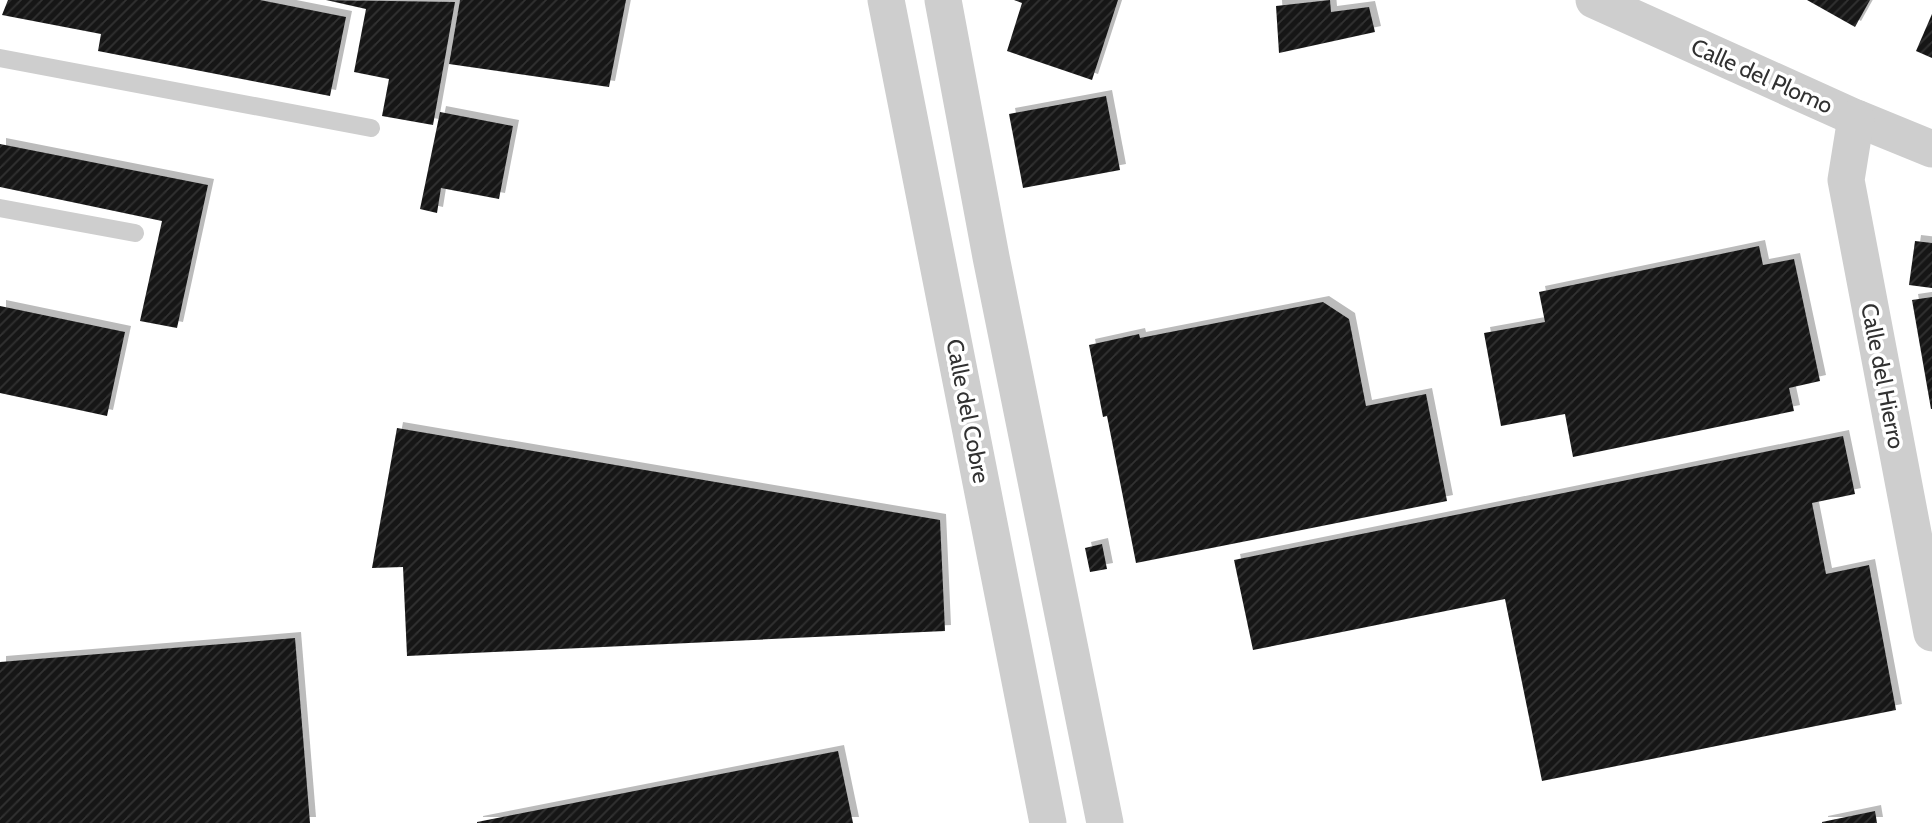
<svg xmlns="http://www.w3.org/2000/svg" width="1932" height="823" font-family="Cabin,sans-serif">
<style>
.building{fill:url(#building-hatch);filter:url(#shadow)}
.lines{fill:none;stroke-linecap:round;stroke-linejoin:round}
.service{stroke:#cecece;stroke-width:18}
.minor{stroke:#cecece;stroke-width:37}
.labels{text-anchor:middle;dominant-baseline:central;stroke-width:7;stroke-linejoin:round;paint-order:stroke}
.street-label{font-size:23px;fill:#313131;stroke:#fff}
</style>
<defs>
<pattern id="building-hatch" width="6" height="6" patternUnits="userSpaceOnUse" patternTransform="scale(1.75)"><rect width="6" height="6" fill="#181818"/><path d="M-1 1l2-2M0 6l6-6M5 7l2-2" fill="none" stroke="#313131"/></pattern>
<filter id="shadow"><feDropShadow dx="6" dy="-6" stdDeviation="0" flood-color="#0004"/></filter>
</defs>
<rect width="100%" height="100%" fill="#fff"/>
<g class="building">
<path d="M8,0H260L346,17L330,96L98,51L101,34L2,15Z"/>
<path d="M326,0L455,2L433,125L382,116L389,79L354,72L366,9Z"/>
<path d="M460,0H626L609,87L449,64Z"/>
<path d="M1014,0H1118L1092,80L1007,51L1022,3Z"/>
<path d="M1330,0L1331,12L1369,7L1375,32L1279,53L1276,6Z"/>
<path d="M1807,0H1870L1855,27Z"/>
<path d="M1932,14V58L1916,51Z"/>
<path d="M1106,96L1120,170L1023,188L1009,114Z"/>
<path d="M440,112L513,126L499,199L441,188L437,213L420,209Z"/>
<path d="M0,144L208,185L177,328L140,321L162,221L0,187Z"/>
<path d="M1915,241L1932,243V288L1909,285Z"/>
<path d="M1759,246L1763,265L1794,259L1820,381L1789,388L1794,411L1573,457L1565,414L1501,426L1484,333L1545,322L1539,292Z"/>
<path d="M1932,297V409H1931L1912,300Z"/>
<path d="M1323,302L1349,319L1366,406L1426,394L1447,501L1136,563L1107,416L1103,417L1089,345L1139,334L1140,338Z"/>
<path d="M0,306L125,332L107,416L0,393Z"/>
<path d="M397,428L940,520L945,631L407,656L403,567L372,568Z"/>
<path d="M1843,436L1855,494L1812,503L1826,574L1869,565L1896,710L1542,781L1505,599L1253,650L1234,560Z"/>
<path d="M1102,544L1107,569L1090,572L1085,548Z"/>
<path d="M295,638L310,823H0V662Z"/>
<path d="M838,751L853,823H477V822Z"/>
<path d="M1875,811L1877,823H1822V822Z"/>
</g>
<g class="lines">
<g class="service">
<path d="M0,58L371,128"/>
<path d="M0,208L135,233"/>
</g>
<g class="minor">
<path d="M886,0L1048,823"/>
<path d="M943,0L991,257L1105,823"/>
<path d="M1594,0L1856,118L1932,149"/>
<path d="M1856,118L1846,180L1932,633"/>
</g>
</g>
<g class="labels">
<g class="street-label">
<text transform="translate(1762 76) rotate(24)">Calle del Plomo</text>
<text transform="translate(1883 376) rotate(79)">Calle del Hierro</text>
<text transform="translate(968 411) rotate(79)">Calle del Cobre</text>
</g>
</g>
</svg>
